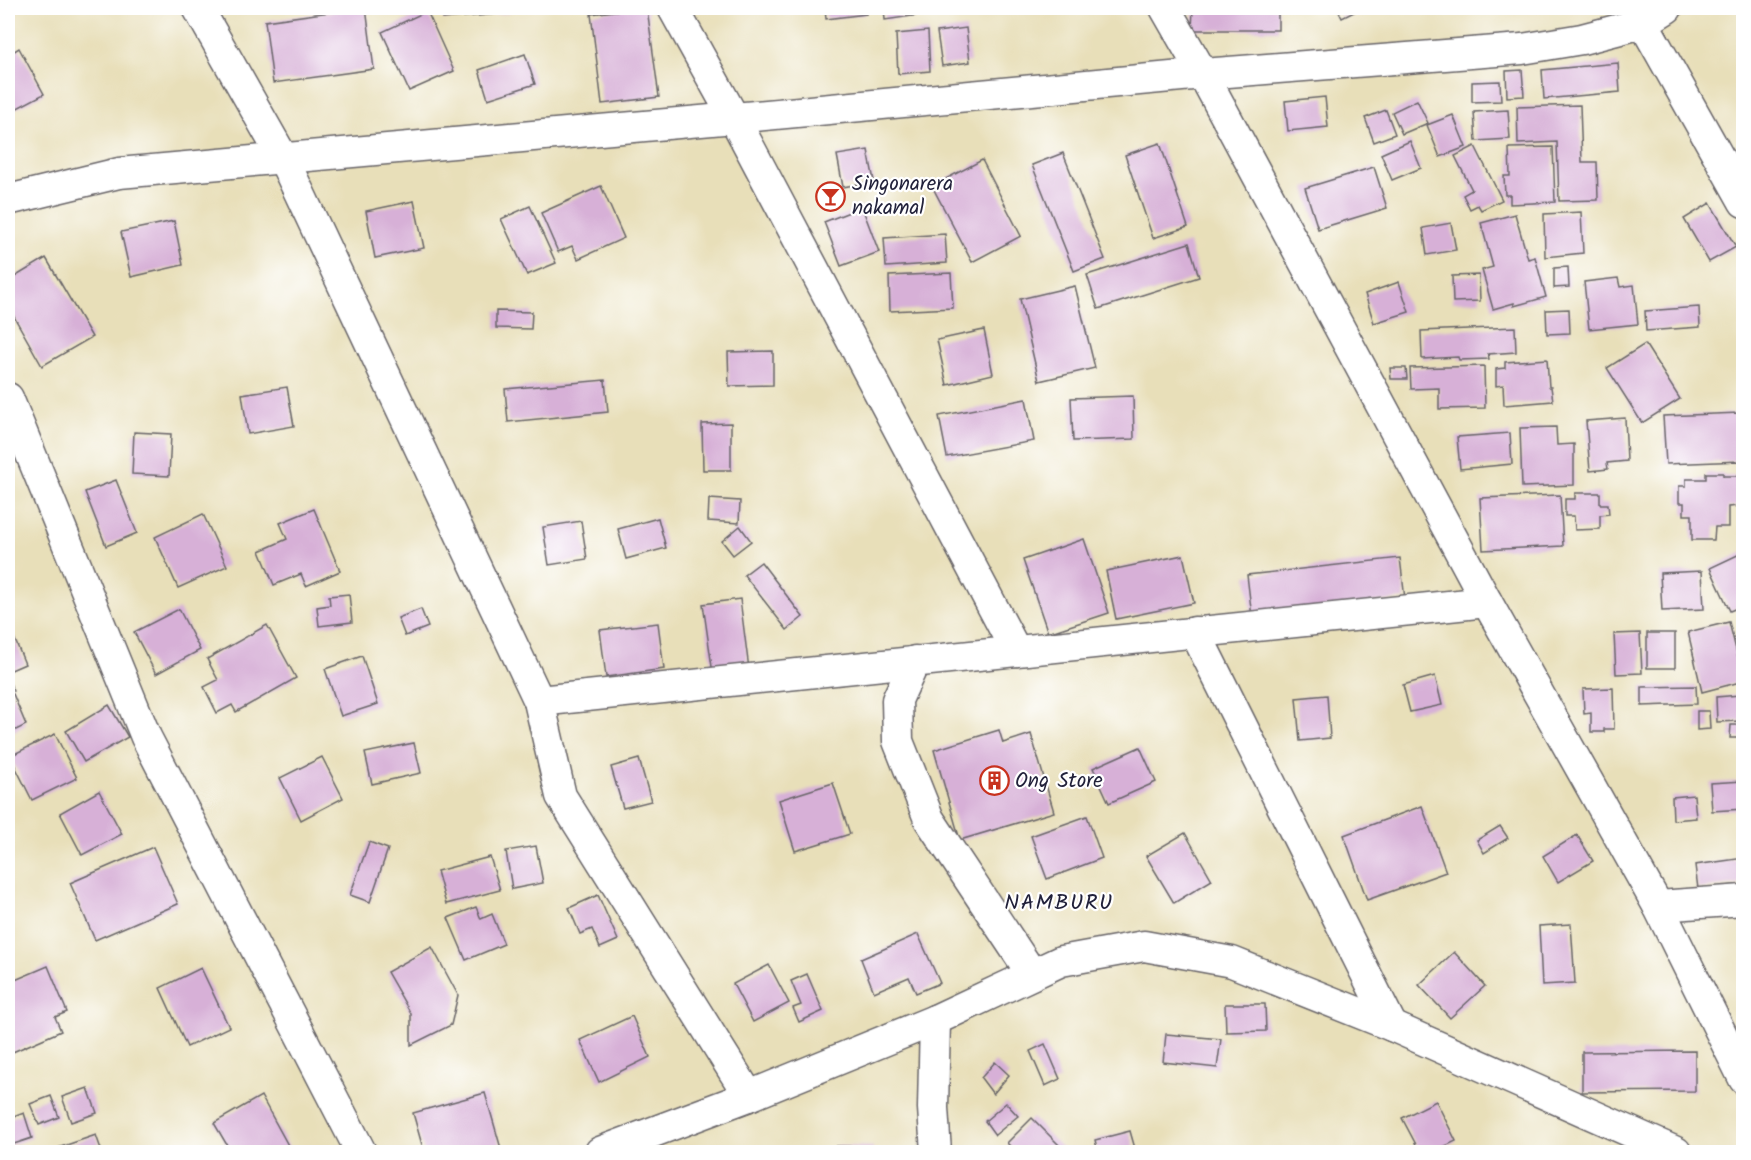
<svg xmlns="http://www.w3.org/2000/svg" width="1751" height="1160" font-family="Kalam,sans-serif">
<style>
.building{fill:#d7b0d7}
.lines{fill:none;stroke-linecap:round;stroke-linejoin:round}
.minor-casing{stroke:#676467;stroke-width:33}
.minor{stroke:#fff;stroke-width:30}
.labels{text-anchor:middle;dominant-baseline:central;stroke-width:4.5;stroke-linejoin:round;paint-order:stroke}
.poi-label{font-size:21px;fill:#22223b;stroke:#fff;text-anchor:start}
.neighbourhood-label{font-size:22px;letter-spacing:1.5px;fill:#22223b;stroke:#fff}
</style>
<rect width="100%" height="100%" fill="#fff"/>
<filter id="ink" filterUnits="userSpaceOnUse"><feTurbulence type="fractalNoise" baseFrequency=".0167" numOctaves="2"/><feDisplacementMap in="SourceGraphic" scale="12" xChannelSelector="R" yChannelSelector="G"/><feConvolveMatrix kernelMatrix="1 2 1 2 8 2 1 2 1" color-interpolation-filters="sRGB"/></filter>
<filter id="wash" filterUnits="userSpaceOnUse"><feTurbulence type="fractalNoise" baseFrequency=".008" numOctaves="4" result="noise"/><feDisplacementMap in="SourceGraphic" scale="24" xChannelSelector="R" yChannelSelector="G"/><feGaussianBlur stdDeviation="1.35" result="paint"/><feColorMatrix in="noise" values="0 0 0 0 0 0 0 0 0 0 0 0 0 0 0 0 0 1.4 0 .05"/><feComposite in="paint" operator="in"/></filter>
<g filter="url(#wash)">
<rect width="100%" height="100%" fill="#e8dfb9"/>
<g id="blocks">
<g class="building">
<path d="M359,8H366L374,69L273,83L265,21Z"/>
<path d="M442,8H509L510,13L443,19Z"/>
<path d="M638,8H647L659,97L602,104L591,14Z"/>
<path d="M825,8H865L866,14L826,19Z"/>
<path d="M884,8H931L932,13L885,20Z"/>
<path d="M1193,8H1278V30H1192Z"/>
<path d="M1337,8H1362L1342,18Z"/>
<path d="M427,11L454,71L409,91L382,32Z"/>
<path d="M966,28L970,62L942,66L937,32Z"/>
<path d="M928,31L930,71L898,74L896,34Z"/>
<path d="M19,48L44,94L10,112L8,107V55Z"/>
<path d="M525,54L535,84L488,99L479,70Z"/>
<path d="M1618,63L1620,92L1544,99L1542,70Z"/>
<path d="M1522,70L1524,96L1507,97L1506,71Z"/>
<path d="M1500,81L1501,101L1472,102V82Z"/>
<path d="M1325,97L1328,127L1288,131L1285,101Z"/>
<path d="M1417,100L1428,123L1402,134L1392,112Z"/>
<path d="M1580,105L1582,162H1597L1598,200L1559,201L1557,142L1518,144L1517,107Z"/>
<path d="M1386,110L1395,134L1374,142L1365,118Z"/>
<path d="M1508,110L1510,139L1476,141L1474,112Z"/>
<path d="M1453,115L1466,147L1440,157L1427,125Z"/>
<path d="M1410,141L1421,168L1392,180L1381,154Z"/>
<path d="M1160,143L1188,227L1153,238L1125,155Z"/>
<path d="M1475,146L1502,200L1481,210L1478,205L1470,209L1463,195L1472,190L1455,156Z"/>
<path d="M1553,147L1555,202L1510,204V195H1505L1504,176H1510L1509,148Z"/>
<path d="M868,150L874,181L843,187L837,155Z"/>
<path d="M1063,153L1105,259L1074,271L1032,165Z"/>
<path d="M982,160L1021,236L972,262L932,186Z"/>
<path d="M1374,167L1387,208L1318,229L1305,188Z"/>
<path d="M601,186L624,238L578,259L572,246L558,252L541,213Z"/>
<path d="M414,201L424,248L375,258L366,211Z"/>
<path d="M1710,203L1736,247L1709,262L1684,219Z"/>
<path d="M530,206L556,263L527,275L501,219Z"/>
<path d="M862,207L879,252L841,266L824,222Z"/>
<path d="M1581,212L1583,253L1545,257L1544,214Z"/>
<path d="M1515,214L1528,259L1535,257L1546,297L1514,306V303L1493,309L1482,270L1493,267L1481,223Z"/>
<path d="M174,221L183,265L131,277L121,232Z"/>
<path d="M1451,223L1456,250L1427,255L1423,228Z"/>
<path d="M945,234L947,263L886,267L884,238Z"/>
<path d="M1189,243L1199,277L1098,309L1087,275Z"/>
<path d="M46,258L92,337L42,366L8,306V281Z"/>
<path d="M1568,267L1569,287L1554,288V268Z"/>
<path d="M951,273L953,308L890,311L889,276Z"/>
<path d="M1479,275L1480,301L1453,302L1452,276Z"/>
<path d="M1618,278L1620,287L1634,285L1638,324L1589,329L1584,282Z"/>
<path d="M1399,282L1409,312L1374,323L1365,294Z"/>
<path d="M1075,286L1095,368L1039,381L1020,299Z"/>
<path d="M1699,307L1700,327L1646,331L1645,311Z"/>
<path d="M1569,309L1570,333L1547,334L1546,310Z"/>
<path d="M496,311L532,312L531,329L496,328Z"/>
<path d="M1515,327L1516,352L1488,354L1489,359L1459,360L1458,357L1422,359L1421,331Z"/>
<path d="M984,330L993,374L947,385L937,340Z"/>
<path d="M1645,344L1680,399L1642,423L1607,368Z"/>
<path d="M773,351V385L729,386L728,352Z"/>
<path d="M1547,359L1549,387H1551L1553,401L1504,405L1503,385L1496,386V369L1505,368V362Z"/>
<path d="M1484,366L1485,408L1439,409V388L1411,389L1410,368Z"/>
<path d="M1390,368H1406L1407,379H1391Z"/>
<path d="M605,380L608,412L508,422L505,389Z"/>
<path d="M287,387L294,426L248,434L242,394Z"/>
<path d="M1133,396L1134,439L1073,441L1071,398Z"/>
<path d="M1026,399L1034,441L947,457L939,416Z"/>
<path d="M1740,413L1742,461L1666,464L1663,416Z"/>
<path d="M1625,418L1627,461L1607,463L1608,469L1590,471L1586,421Z"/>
<path d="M731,423V470H703L702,424Z"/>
<path d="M1556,427L1557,445L1574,444V485L1522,487L1520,428Z"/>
<path d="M134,432L171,434L169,476L132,474Z"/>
<path d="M1510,433L1512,464L1460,469L1457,437Z"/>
<path d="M1706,473H1723V476H1738L1739,506L1728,507V527H1715L1714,540H1692V515H1684V503H1679V486H1686V479H1706Z"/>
<path d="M116,480L137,533L106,546L85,492Z"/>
<path d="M1575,493H1600V504H1608L1609,514L1600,515V529L1575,530L1574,516H1565V499H1575Z"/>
<path d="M1560,495L1563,546L1483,550L1480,498Z"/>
<path d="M709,499L740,501L739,523L708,521Z"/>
<path d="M314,509L340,571L306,586L301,574L274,585L260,551L287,539L280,523Z"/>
<path d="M203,514L227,566L178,588L155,537Z"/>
<path d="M658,518L666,548L626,559L618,529Z"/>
<path d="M581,521L587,559L549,565L543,527Z"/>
<path d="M740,526L751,541L733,555L722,541Z"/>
<path d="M1084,539L1109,613L1048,633L1023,560Z"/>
<path d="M1744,552V605L1730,611L1710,568Z"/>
<path d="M1183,555L1194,603L1116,619L1106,571Z"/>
<path d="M1400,558L1405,599L1252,617L1247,575Z"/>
<path d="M761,562L803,617L787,630L744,575Z"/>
<path d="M1702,571L1704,609L1662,611L1660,573Z"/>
<path d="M349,594L352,622L319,626L317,607L330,605L329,596Z"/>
<path d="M740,599L749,669L713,674L703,604Z"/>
<path d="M179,609L200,650L156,674L134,632Z"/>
<path d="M421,609L428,627L405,636L398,618Z"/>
<path d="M1729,622L1744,681L1702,692L1688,632Z"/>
<path d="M8,623L25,664L9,671L8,668Z"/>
<path d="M658,623L664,669L606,677L600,630Z"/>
<path d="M267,625L296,678L236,712L232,705L217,713L204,687L218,680L207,659Z"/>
<path d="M1640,633L1642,673L1616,674L1614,634Z"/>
<rect x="1647" y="633" width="28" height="35"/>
<path d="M362,656L378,704L341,716L325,669Z"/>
<path d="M1435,676L1442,705L1410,712L1403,685Z"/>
<path d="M8,677L13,691L8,693Z"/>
<path d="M1696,686L1697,704L1642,706V687Z"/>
<path d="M1613,688L1614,729H1604V732H1591V713L1584,714L1583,689Z"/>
<path d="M13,694L26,725L8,734V697Z"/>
<path d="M1327,695L1330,738L1300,741L1296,698Z"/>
<path d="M1740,695L1742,721L1717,722L1716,697Z"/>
<path d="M109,705L128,737L84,762L66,731Z"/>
<path d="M1697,711H1709L1710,729L1697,730Z"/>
<path d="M1731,725H1744V738H1730Z"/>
<path d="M999,730L1003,743L1031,734L1054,812L960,840L934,750Z"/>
<path d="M55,734L77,778L32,800L10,756Z"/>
<path d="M414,743L421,773L372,784L365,753Z"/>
<path d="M1140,747L1156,782L1109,803L1093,768Z"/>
<path d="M322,757L343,798L301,820L280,778Z"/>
<path d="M639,759L651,801L623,808L611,767Z"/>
<path d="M1744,781V809L1712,811L1710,783Z"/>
<path d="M833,783L850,834L795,851L779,800Z"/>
<path d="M99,791L122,834L82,855L60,813Z"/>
<path d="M1694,795L1696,818L1673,820L1672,797Z"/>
<path d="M1422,806L1446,872L1367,900L1344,835Z"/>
<path d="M1087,816L1102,858L1047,879L1031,836Z"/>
<path d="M1500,826L1508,838L1484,853L1477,840Z"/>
<path d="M1185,833L1212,880L1174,903L1146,856Z"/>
<path d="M1577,835L1593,861L1558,882L1543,856Z"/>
<path d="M369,842L388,849L370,902L350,895Z"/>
<path d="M536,846L543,883L512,889L506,851Z"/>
<path d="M153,847L178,904L95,940L70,883Z"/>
<path d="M490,857L500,890L446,904L437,871Z"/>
<path d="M1744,858V884L1698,889L1695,865Z"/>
<path d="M598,895L618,940L600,948L592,929L580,934L569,908Z"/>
<path d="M476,907L481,919L492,914L504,944L466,960L448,918Z"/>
<path d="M1571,924L1575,983L1542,985L1539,926Z"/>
<path d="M918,934L940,983L916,993L909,977L874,992L861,959Z"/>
<path d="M432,947L458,995L451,1025L411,1045V1014L387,972Z"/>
<path d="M1454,952L1485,986L1450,1018L1419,985Z"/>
<path d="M769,965L789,1003L753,1022L733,984Z"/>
<path d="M48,966L67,1012L55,1017L61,1031L8,1054V983Z"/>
<path d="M201,968L229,1027L187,1047L160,988Z"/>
<path d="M807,974L823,1011L799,1022L793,1008L801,1005L791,981Z"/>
<path d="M1225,1004H1265L1266,1031L1226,1032Z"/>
<path d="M632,1016L650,1057L599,1082L580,1040Z"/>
<path d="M1166,1034L1221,1039L1217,1068L1163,1062Z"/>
<path d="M1045,1044L1060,1079L1045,1086L1030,1051Z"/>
<path d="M1695,1051V1091L1582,1092V1052Z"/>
<path d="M995,1062L1009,1075L993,1094L981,1078Z"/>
<path d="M88,1088L97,1113L71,1122L62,1097Z"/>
<path d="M485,1093L502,1152H424L413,1113Z"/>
<path d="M51,1096L59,1117L39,1125L30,1104Z"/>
<path d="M261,1096L290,1149L283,1152H231L214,1123Z"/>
<path d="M1436,1101L1456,1141L1433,1152H1420L1402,1118Z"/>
<path d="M1006,1103L1018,1116L995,1135L985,1121Z"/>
<path d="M24,1113L32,1138L8,1146V1119Z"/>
<path d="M1032,1118L1066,1152H1016L1007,1143Z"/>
<path d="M1130,1131L1136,1152H1098L1095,1140Z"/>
<path d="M96,1135L102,1152H46Z"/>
<path d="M836,1146L873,1147V1152H836Z"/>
</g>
</g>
</g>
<g filter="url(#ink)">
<use href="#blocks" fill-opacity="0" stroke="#676467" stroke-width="1.5"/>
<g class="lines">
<defs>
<g id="minor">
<path d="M198,8L283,158L539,701L561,796L749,1096"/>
<path d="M673,8L734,118L1016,651"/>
<path d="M1165,8L1203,74L1487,602L1658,906L1744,1079"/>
<path d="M1635,8L1744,202"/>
<path d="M8,200L119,173L734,118L1203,74L1522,49L1582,39L1643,23L1667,8"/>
<path d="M8,398L146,737L361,1152"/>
<path d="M1195,632L1392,1026"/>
<path d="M915,661L897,700L898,741L929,819L1032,974"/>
<path d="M539,701L1487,602"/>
<path d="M1658,906L1744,900"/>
<path d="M935,1020L933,1108L936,1152"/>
<path d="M600,1152L749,1096L935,1020L1061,961L1144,946L1232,962L1392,1026L1676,1152"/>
</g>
</defs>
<use href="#minor" class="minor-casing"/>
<use href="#minor" class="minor"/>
</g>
</g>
<defs>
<symbol id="bar-ring" viewBox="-11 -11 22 22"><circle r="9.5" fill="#fff" stroke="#c8321e" stroke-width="1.5"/><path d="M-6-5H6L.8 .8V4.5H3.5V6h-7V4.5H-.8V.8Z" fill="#c8321e"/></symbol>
<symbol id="building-ring" viewBox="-11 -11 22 22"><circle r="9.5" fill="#fff" stroke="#c8321e" stroke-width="1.5"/><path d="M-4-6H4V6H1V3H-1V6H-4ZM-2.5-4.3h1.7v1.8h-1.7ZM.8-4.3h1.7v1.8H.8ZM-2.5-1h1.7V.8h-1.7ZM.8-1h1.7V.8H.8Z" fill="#c8321e"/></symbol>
</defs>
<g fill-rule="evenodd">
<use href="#bar-ring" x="814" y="180" width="33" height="33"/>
<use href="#building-ring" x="978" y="764" width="33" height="33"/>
</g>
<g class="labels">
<g class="poi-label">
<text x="852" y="184">Singonarera<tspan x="852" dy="24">nakamal</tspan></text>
<text x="1015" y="781">Ong Store</text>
</g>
<g class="neighbourhood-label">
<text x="1059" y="903">NAMBURU</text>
</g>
</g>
<rect width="1751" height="1160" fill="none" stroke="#fff" stroke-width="30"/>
</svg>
